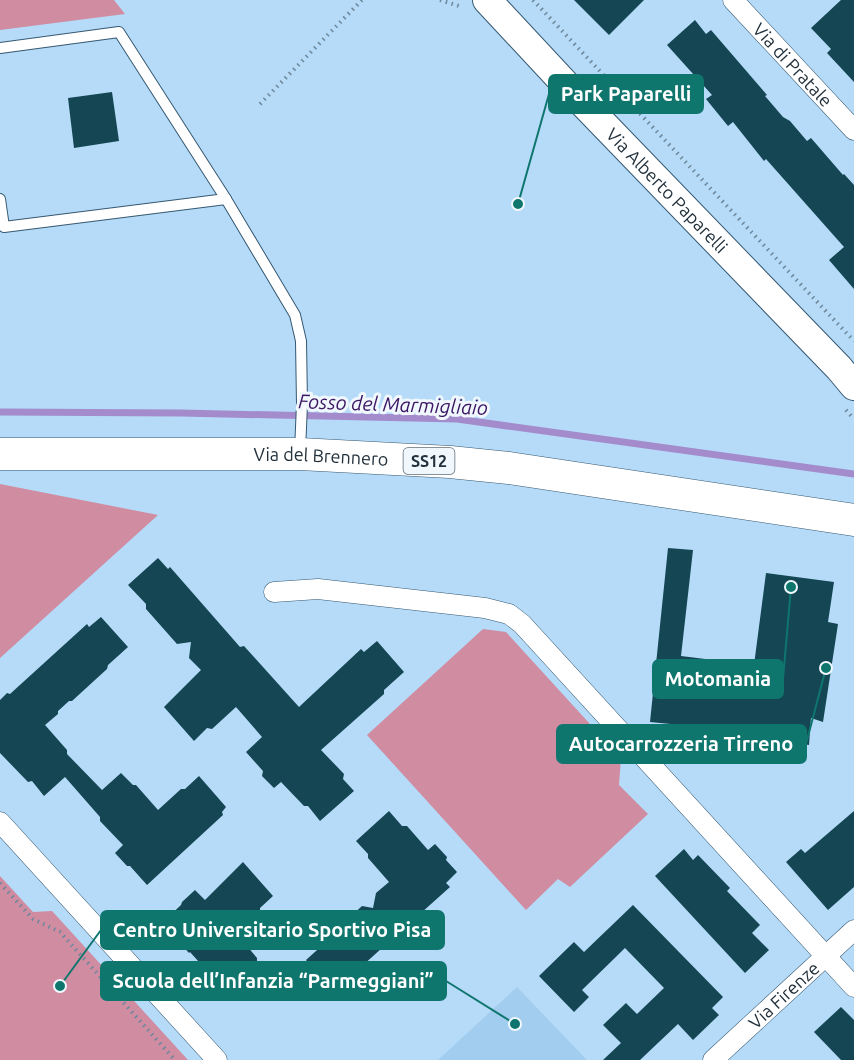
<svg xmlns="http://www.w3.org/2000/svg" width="854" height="1060" font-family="Ubuntu,sans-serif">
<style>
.built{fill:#a2cdee}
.green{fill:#d08ca0}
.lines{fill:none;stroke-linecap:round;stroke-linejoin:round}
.stream{stroke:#a48ccc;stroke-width:7}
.building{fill:#154654}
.lane-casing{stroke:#365871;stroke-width:12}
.street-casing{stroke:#365871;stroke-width:21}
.secondary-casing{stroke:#365871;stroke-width:30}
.primary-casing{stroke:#365871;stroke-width:33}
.path{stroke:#6d879b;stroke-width:4;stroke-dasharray:1.5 4.5;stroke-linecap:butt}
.lane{stroke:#fff;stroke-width:10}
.street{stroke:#fff;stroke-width:20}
.secondary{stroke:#fff;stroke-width:28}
.primary{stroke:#fff;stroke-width:32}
.labels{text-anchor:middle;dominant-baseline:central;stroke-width:6;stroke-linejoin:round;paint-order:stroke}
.shield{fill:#f0f8fe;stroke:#606d76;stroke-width:1.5}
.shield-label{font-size:16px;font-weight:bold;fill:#22313c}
.street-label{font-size:18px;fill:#22313c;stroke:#f0f8fe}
.water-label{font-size:20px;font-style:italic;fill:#3c1764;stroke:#f0f8fe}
.leader{fill:none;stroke:#0f766e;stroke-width:2}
.callout-dot{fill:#0f766e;stroke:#f0f8fe;stroke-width:2}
.callout{fill:#0f766e;stroke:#0f766e;stroke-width:2}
.callout-label{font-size:20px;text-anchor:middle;font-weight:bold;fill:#fff}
</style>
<rect width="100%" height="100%" fill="#b5dbf8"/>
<path class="built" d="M517,987L587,1060H438Z"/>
<g class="green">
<path d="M0,0H114L125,14L0,30Z"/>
<path d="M0,484L158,515L0,658Z"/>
<path d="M483,629L506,632L621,758L619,785L648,814L570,887L558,879L526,910L367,735Z"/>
<path d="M0,876L33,912L52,911L188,1060H0Z"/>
</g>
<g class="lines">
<path class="stream" d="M0,412L181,413L457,419L854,474"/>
</g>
<g class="building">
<path d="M574,0H644L609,35Z"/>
<path d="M841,0H854V82L827,53L831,49L811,28Z"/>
<path d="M695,20L706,34L711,30L767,95L765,96L783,117L790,121L807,141L811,138L843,175L844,174L854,185V289L829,260L844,247L766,159L764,161L733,122L728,126L706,99L712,95L667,45Z"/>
<path d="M112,92L119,141L74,148L68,98Z"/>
<path d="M668,548L693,550L681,656L754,665L766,573L834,582L828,622L838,624L823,722L811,718L809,745L681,725L650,722Z"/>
<path d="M158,558L168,569L170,567L240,647L244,646L299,707L361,649L364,652L377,641L404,672L384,690V694L321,750L344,774L343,779L354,791L320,821L308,806H304L281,782L274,788L262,776L263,771L246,752L262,737L236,707L212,729L207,728L194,741L164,707L201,670L189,658L191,642L177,644L146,609V604L128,585Z"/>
<path d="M101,617L128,647L108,665L107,669L72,701H69L58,711V714L45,725L67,750V754L102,790L121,773L133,785H136L158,810L181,789H185L199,776L226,807L222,812L223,815L147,885L130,866H127L115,853L123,845L100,821V817L65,777L44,796L32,781L28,782L0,753V700L7,693L10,694L87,624L89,627Z"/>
<path d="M389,811L402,826H407L428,850L435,844L447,857L446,860L457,872L446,883L450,887L333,992L306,960L326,942L327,938L362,906L373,908L376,893L389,882L368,858V854L356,841Z"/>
<path d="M854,811V887L828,910L786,862L801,849L805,853Z"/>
<path d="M684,849L693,860L698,855L730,888L727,891L760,925L752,933L769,950L745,973L655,876Z"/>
<path d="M243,862L273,896L260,908V911L236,933L257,958V961L269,973L239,1000L235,996L232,999L190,952L189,953L162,923L181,905L182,902L195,890L205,900Z"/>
<path d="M633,905L723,997L712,1008L719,1015L693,1040L678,1024L640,1060H603L621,1043L603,1025L626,1003L637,1014L664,988L625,948L582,990L589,997L574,1012L539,976L574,942L584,952Z"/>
<path d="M841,1007L854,1020V1060H841L814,1032Z"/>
</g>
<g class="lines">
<defs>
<g id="lane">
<path d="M0,48L119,32L226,199L295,315L301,341L302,404L300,451"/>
<path d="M0,199L4,227L226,199"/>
</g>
<g id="street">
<path id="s1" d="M733,0L854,130"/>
<path d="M274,592L318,589L485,608L509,614L522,624L854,987"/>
<path d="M0,822L217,1060"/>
<path id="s2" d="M713,1060L854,930"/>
</g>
<g id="secondary">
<path id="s3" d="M487,0L582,102L839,368L854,386"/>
</g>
<g id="primary">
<path id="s4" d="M0,454H300L450,462L509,468L854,520"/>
</g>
</defs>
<use href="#lane" class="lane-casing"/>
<use href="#street" class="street-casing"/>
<use href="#secondary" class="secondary-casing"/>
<use href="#primary" class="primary-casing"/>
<g class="path">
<path d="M440,0L462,7"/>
<path d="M533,0L854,341"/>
<path d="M260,104L362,0"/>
<path d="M846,410L854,419"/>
<path d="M0,883L33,919L60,932L175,1060"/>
</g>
<use href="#lane" class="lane"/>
<use href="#street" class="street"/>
<use href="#secondary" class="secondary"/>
<use href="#primary" class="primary"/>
</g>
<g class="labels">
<rect class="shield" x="403.5" y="448" width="51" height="26" rx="4.5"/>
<g class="shield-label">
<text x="429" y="461">SS12</text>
</g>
<g class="street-label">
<text stroke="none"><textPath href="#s1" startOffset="88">Via di Pratale</textPath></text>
<text stroke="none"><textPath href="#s3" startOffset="262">Via Alberto Paparelli</textPath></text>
<text stroke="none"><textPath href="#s4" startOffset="321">Via del Brennero</textPath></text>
<text stroke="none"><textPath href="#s2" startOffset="96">Via Firenze</textPath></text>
</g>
<g class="water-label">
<text transform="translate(393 404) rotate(2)">Fosso del Marmigliaio</text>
</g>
</g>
<path class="leader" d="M518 204L549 94M791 587L783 679M826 668L806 744M60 986L101 930M515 1024L446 981"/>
<g class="callout-dot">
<circle cx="518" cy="204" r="6"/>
<circle cx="791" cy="587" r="6"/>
<circle cx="826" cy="668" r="6"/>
<circle cx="60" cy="986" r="6"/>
<circle cx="515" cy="1024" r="6"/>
</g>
<g class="callout">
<rect x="549" y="75" width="154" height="38" rx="6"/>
<rect x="653" y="660" width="130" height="38" rx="6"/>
<rect x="557" y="725" width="249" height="38" rx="6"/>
<rect x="101" y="911" width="343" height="38" rx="6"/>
<rect x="101" y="962" width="345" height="38" rx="6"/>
</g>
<g class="callout-label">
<text x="626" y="101">Park Paparelli</text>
<text x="718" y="686">Motomania</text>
<text x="681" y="751">Autocarrozzeria Tirreno</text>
<text x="272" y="937">Centro Universitario Sportivo Pisa</text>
<text x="273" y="988">Scuola dell’Infanzia “Parmeggiani”</text>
</g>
</svg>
